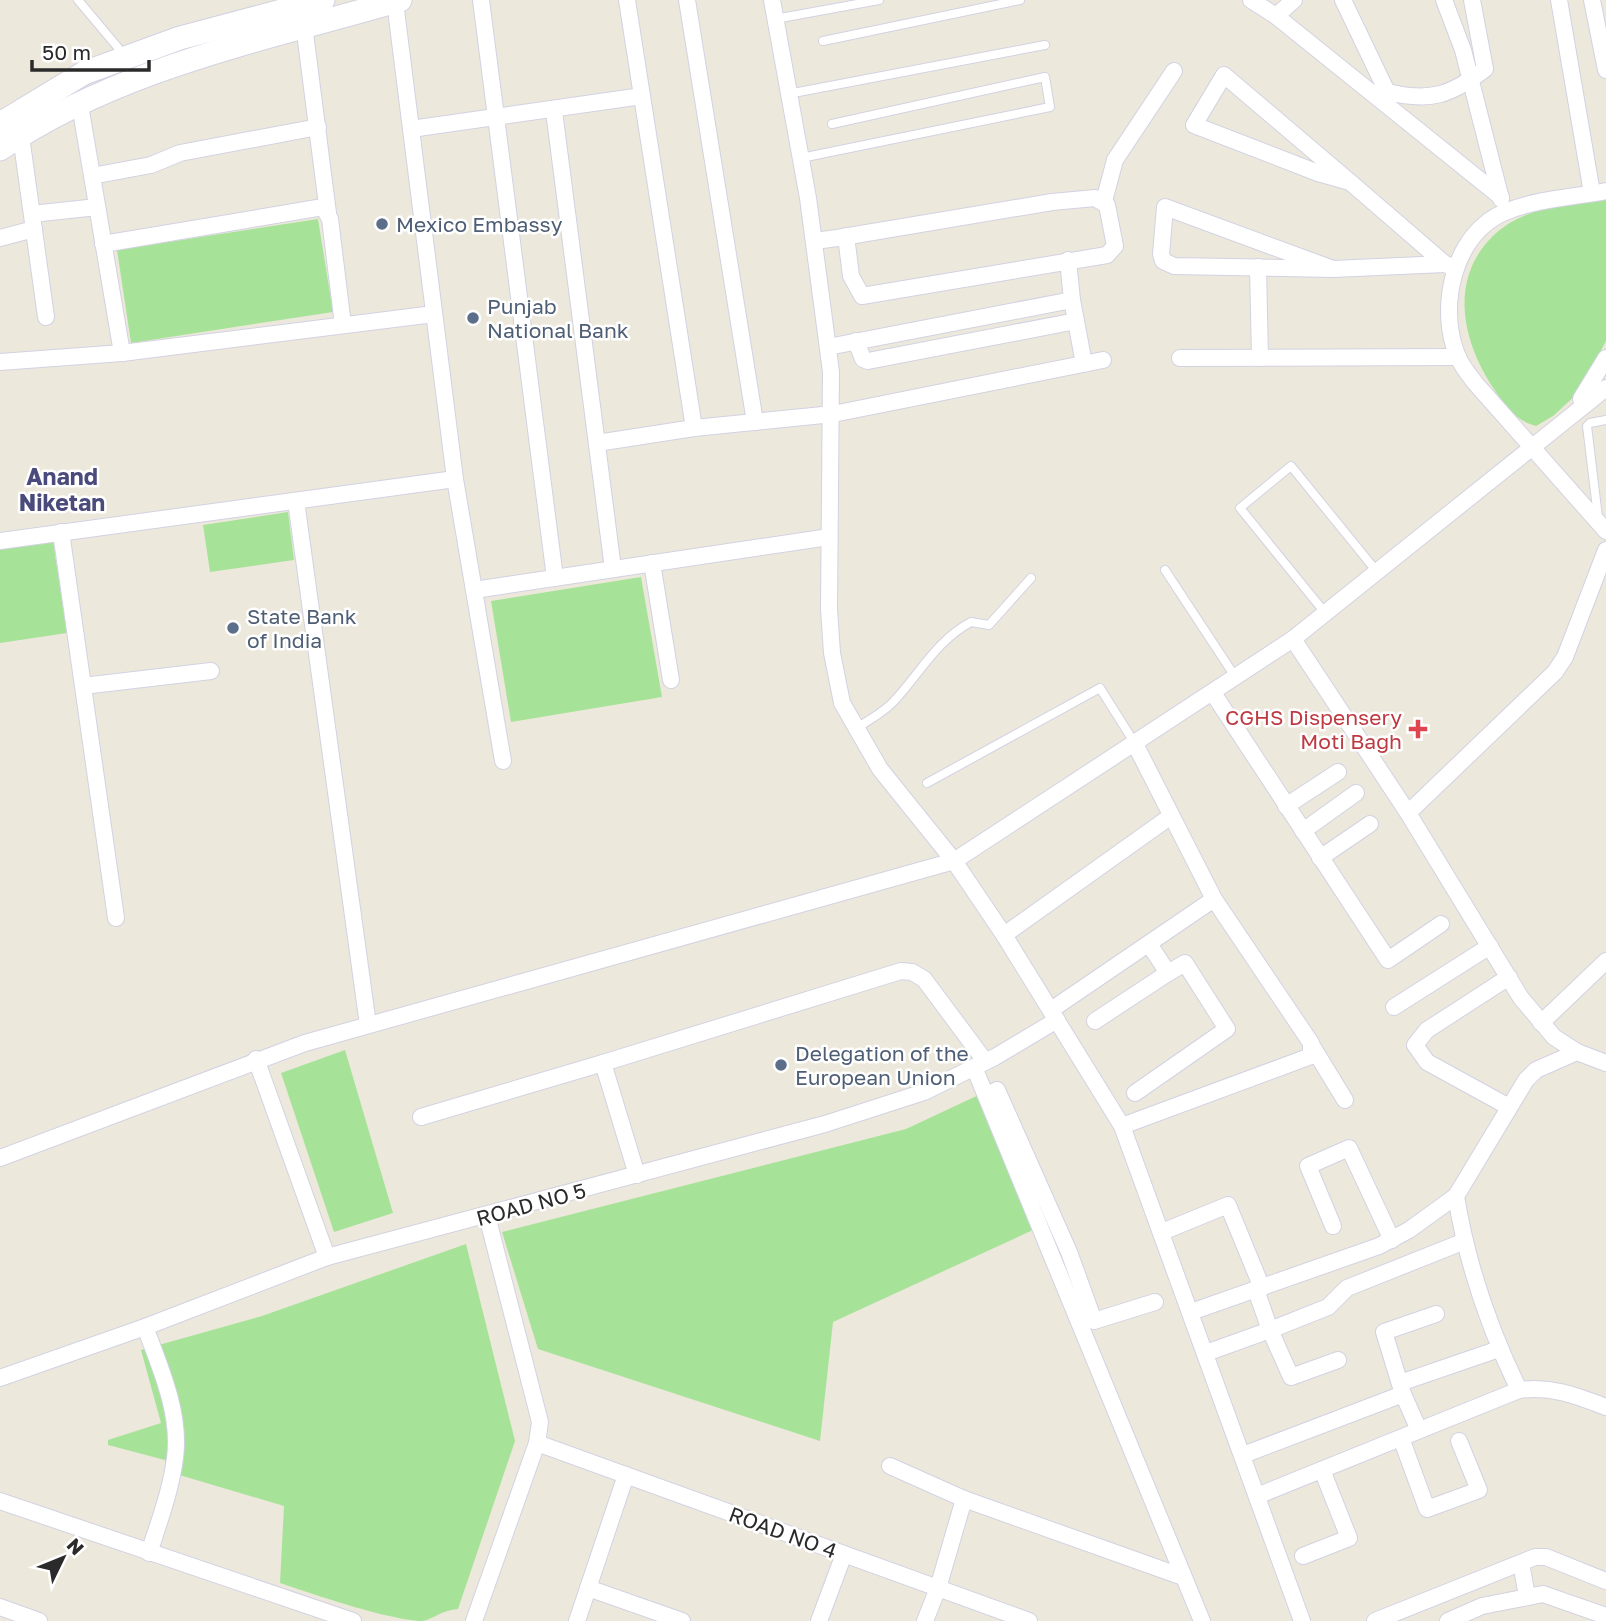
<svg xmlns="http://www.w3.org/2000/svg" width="1606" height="1621" font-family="'Golos Text',sans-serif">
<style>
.green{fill:#a6e398}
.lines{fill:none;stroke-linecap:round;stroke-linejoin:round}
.lane-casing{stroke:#d2d2e3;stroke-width:10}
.street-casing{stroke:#d2d2e3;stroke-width:18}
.secondary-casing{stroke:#d2d2e3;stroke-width:25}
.lane{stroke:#fff;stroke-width:8}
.street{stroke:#fff;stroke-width:16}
.secondary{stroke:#fff;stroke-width:23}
.service-dot{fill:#5c6f8a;stroke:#fff;stroke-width:2.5}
.health-dot{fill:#e0444e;stroke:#fff;stroke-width:2.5}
.labels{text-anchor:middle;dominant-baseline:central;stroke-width:5;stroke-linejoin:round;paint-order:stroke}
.service-label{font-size:21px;fill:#4e5e75;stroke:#fff;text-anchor:start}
.health-label{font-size:21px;fill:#be3a42;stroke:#fff;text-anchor:end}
.street-label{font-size:21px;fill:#2a2a2a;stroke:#fff}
.neighbourhood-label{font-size:23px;font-weight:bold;fill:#4a4b7c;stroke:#fff}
</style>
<rect width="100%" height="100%" fill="#ede8dc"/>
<g class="green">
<path d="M1606,198V341L1578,393L1553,416L1536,426C1516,421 1505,406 1494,389C1463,343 1448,281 1492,237C1522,207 1565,205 1606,198Z"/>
<path d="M318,219L333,312L131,343L117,250Z"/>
<path d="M288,512L294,560L210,572L203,525Z"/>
<path d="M53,541L67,633L0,643V549Z"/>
<path d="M641,577L662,697L511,722L491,601Z"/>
<path d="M345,1050L393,1213L334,1232L281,1073Z"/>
<path d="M985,1092L1046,1224L833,1322L820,1441L538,1349L502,1232L906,1129Z"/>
<path d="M466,1244L515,1441L458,1609C442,1610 435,1618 423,1621C392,1621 312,1594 280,1583L284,1506L166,1471L165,1460L108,1445V1440L161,1423L141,1350L262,1316Z"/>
</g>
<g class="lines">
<defs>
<g id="lane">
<path d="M78,0L125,56"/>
<path d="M775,19L879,0"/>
<path d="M823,41L1020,0"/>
<path d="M788,94L1045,45"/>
<path d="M801,158L1050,107L1045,77L832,124"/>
<path d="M1598,517L1587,426L1590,423L1606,420"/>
<path d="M1165,570L1236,678"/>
<path d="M1326,614L1240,508L1291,466L1378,573"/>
<path d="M856,729C868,720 885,712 895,700C920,673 937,640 971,622L989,625L1031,578"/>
<path d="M927,783L1100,688L1134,742"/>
</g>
<g id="street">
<path d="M481,0L555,578"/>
<path d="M687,0L755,422"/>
<path d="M772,0L808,198L831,372L829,609L832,653L842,703L880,769L954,861L1004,935L1122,1126L1302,1621"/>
<path d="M1251,0L1276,16L1501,197"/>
<path d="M1343,0L1387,92C1430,102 1450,96 1485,69L1472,0"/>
<path d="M1444,0L1463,50L1501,199"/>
<path d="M1559,0L1592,193"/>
<path d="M1592,0L1606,70"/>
<path d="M395,2L455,479L503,761"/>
<path d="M1276,16L1294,0"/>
<path d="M304,25L328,213"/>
<path d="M642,96L694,428"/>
<path d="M80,105L122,353"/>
<path d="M554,111L613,569"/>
<path d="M411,129L642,96L627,0"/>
<path d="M21,136L46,317"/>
<path d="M92,176L151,165L180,153L318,127"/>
<path d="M1350,182L1224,75L1194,125L1318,173L1350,182L1445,264L1455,268"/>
<path d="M1606,191C1574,197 1536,199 1505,212C1453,233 1437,309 1458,357C1462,367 1470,376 1476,384L1606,531"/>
<path d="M1104,201L1115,160L1174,71"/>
<path d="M32,214L97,207"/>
<path d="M0,238L34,229"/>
<path d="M815,241L837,238L1052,202L1095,198L1107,205L1115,246L1107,255L862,296L851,276L846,236"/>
<path d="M103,244L323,207L330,219L343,325"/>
<path d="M1068,260L1072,300"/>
<path d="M1258,267L1260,358"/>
<path d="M1333,269L1165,207L1161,254L1163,261L1174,266L1333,269L1445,264"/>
<path d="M1076,321L1084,364"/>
<path d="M828,347L1072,300L1076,321L868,361L863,359L856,341"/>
<path d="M1180,358L1458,357"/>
<path d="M0,362L122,353L434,314"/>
<path d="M1581,399L1606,358"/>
<path d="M597,443L694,428L833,414L1103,360"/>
<path d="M296,501L368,1025"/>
<path d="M61,532L116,918"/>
<path d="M0,541L455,479"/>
<path d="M652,563L671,680"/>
<path d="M474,590L829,537"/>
<path d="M1293,639L1408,813L1521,998L1554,1037L1577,1052L1536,1070L1526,1080L1456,1196C1467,1264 1489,1328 1519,1390"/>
<path d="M83,686L211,671"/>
<path d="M1213,693L1388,960L1441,924"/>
<path d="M1286,806L1338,772"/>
<path d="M1408,813L1555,672L1565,657L1606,550"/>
<path d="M1303,831L1356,793"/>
<path d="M1320,858L1370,824"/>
<path d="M1004,935L1171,816"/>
<path d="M1509,977L1427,1030L1415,1045L1427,1062L1509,1107"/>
<path d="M1394,1007L1490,946"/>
<path d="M1051,1010L1214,899L1134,742"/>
<path d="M1095,1021L1168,973L1149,944"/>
<path d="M1541,1023L1606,961"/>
<path d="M1312,1046L1345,1100"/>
<path d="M1577,1052L1606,1063"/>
<path d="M256,1059L327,1257"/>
<path d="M974,1067L1202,1621"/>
<path d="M1135,1093L1227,1029L1185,963L1168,973"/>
<path d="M986,1096L997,1090L1069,1252L1094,1321L1155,1302"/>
<path d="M421,1117L603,1063"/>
<path d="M1122,1126L1311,1056V1043L1214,899"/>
<path d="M0,1158L305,1043L954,861L1293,639L1606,388"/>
<path d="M637,1175L603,1063L901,971L912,972L924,979L985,1061"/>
<path d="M1333,1226L1308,1166L1349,1148L1392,1240"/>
<path d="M1162,1232L1228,1205L1262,1288"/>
<path d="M1191,1312L1379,1246L1409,1230L1456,1196"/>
<path d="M145,1327C160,1367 181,1414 175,1458C171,1490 159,1522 149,1553"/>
<path d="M1206,1353L1270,1330L1256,1290"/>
<path d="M1338,1360L1291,1377L1270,1330L1328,1307L1347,1288L1465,1241"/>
<path d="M0,1378L145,1327L327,1257L825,1124L924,1092L995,1057L1057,1020"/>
<path d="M1400,1383L1499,1349"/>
<path d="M1403,1394L1419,1430"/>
<path d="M1401,1438L1427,1509L1479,1490L1459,1441"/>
<path d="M537,1443L1029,1621"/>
<path d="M1243,1455L1403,1394L1384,1332L1436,1314"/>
<path d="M890,1466L964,1499"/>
<path d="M1257,1496L1519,1390C1552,1386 1575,1395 1606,1407"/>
<path d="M0,1501L353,1621"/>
<path d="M1303,1556L1349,1538L1322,1470"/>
<path d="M1521,1563L1527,1596"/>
<path d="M588,1588L682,1621"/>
<path d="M0,1607L39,1621"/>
<path d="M474,1621L537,1443L540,1422L487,1216"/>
<path d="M577,1621L626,1475"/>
<path d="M819,1621L844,1554"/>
<path d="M925,1621L938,1588L964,1499L1183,1577"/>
<path d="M1375,1621L1535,1557H1546L1606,1581"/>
<path d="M1448,1621L1482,1606L1543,1594L1606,1616"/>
</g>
<g id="secondary">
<path d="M0,124L84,73L180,38L323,0"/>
<path d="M0,149C120,67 264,40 400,0"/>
</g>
</defs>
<use href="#lane" class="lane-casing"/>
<use href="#street" class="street-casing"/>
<use href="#secondary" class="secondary-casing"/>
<use href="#lane" class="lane"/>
<use href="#street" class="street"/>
<use href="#secondary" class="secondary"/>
</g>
<g class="service-dot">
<circle cx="382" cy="224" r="7"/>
<circle cx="473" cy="318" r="7"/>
<circle cx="233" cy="628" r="7"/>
<circle cx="781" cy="1065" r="7"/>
</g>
<path class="health-dot" d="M1414.5 718.5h7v7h7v7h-7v7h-7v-7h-7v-7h7z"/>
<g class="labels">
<g class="service-label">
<text x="396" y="224">Mexico Embassy</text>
<text x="487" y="306">Punjab<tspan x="487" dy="24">National Bank</tspan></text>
<text x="247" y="616">State Bank<tspan x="247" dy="24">of India</tspan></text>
<text x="795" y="1053">Delegation of the<tspan x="795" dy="24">European Union</tspan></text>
</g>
<g class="health-label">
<text x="1402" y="717">CGHS Dispensery<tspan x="1402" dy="24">Moti Bagh</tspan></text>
</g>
<g class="street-label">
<text transform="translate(531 1204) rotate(-15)">ROAD NO 5</text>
<text transform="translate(783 1532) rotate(20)">ROAD NO 4</text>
</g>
<g class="neighbourhood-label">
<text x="62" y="476">Anand<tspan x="62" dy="26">Niketan</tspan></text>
</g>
</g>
<g transform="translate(63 1558) rotate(47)" stroke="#ffffff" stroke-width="5" paint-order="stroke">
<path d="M0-5L12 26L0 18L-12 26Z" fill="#2a2a2a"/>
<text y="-10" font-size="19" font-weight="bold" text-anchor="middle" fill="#2a2a2a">N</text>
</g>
<path d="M32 60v10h117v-10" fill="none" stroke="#2a2a2a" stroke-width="3.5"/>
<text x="42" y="60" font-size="21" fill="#2a2a2a" stroke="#ffffff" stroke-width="5" paint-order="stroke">50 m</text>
</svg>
